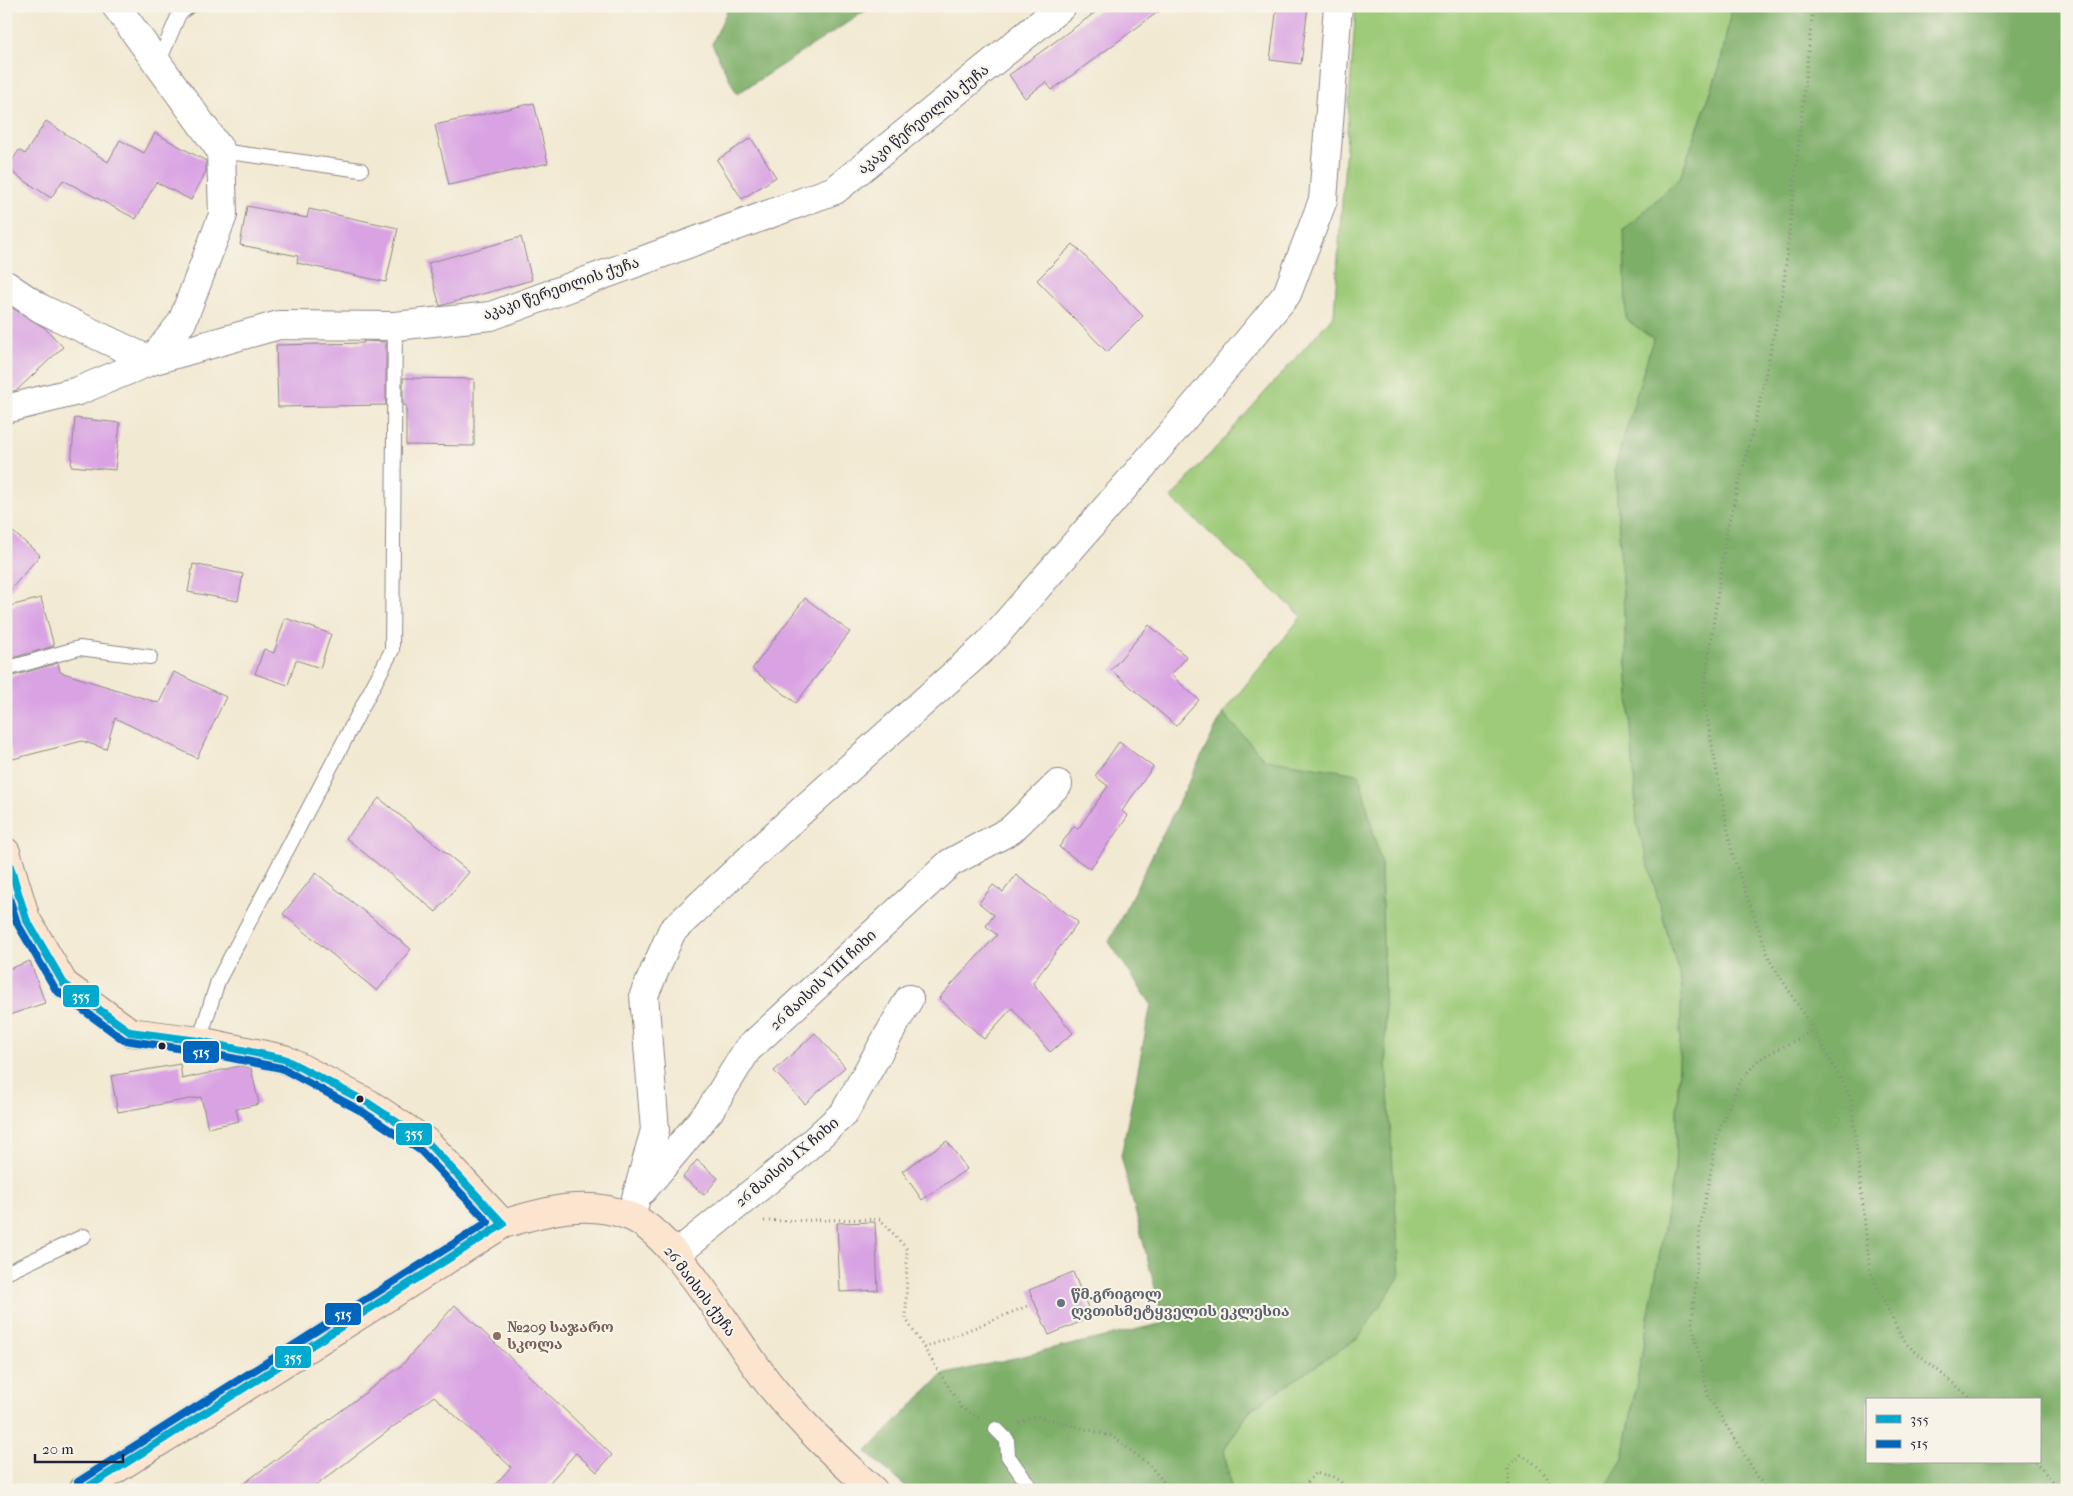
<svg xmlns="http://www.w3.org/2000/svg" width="2073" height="1496" font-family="'IM FELL French Canon','Noto Serif Georgian',serif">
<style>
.green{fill:#9ecb79;stroke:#60765a}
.forest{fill:#7eaf69;stroke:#506852;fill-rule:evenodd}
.building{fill:#d9a3e3}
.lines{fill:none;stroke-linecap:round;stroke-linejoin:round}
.lane-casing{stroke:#8a8686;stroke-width:16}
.street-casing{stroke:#8a8686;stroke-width:30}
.secondary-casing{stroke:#8a8686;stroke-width:30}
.path{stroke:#8a8686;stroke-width:3;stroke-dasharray:1 4;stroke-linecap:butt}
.lane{stroke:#fff;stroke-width:14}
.street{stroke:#fff;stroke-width:28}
.secondary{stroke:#fce5cf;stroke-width:28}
.bus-1-casing{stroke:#f7f3e8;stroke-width:11}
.bus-2-casing{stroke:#f7f3e8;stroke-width:11}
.bus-1{stroke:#00a9ce;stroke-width:8}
.bus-2{stroke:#0065bd;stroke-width:8}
.bus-dot{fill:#22223b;stroke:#f7f3e8;stroke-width:2}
.worship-dot{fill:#6b7280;stroke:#f7f3e8;stroke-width:2}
.education-dot{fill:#8d6e63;stroke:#f7f3e8;stroke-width:2}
.labels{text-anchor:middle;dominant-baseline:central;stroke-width:4.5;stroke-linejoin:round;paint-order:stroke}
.street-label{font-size:15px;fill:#22223b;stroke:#f7f3e8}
.worship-label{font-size:15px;font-weight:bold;fill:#5b616d;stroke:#f7f3e8;text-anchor:start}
.education-label{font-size:15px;font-weight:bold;fill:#785e54;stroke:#f7f3e8;text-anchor:start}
.line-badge{stroke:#f7f3e8;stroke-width:2}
.badge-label{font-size:14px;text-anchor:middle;font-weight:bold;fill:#fff}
</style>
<rect width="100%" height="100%" fill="#f7f3e8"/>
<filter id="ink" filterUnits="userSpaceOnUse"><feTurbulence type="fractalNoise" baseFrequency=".02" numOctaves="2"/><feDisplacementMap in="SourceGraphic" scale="10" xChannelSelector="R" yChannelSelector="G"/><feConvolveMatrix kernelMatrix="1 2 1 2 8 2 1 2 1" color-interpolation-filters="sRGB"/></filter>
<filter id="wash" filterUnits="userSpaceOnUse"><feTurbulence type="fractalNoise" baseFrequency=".0096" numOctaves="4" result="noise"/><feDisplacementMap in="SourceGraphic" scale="20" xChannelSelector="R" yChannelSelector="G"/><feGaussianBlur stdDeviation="1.12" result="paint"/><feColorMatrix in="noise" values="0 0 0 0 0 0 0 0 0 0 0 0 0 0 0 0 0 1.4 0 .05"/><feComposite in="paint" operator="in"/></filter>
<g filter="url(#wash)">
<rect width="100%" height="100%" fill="#f2e9d2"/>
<path class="green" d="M1356,6H1732L1720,66L1680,178L1624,230L1654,339L1615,467L1637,824L1682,985L1675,1168L1623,1459L1604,1490H1231L1224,1449L1251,1409L1359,1337L1386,1060L1381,864L1359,775L1264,759L1223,713L1302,616L1171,498L1334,315Z"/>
<g class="forest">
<path d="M729,6H873L737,94L712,44Z"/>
<path d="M1732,6H2067V1490H1604L1623,1459L1675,1168L1682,985L1637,824L1615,467L1653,339L1626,319L1624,230L1680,178L1720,66ZM1867,1400H2039V1462H1867Z"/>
<path d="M1223,713L1264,759L1359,774L1381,864L1386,1060L1400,1276L1359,1337L1251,1409L1224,1449L1231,1490H910L866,1452L942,1375L1164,1323L1121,1156L1151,1004L1109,942Z"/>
</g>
<g id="blocks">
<g class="building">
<path d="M1104,6H1166L1052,90L1046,82L1025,98L1009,75Z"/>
<path d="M1277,6H1308L1301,64L1270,60Z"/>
<path d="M534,103L548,163L449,185L435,125Z"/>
<path d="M46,121L108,162L120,140L144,153L155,133L206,161V171L191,200L156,182L136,219L63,180L51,198L7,169L19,150L25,154Z"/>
<path d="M751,138L776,177L742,199L717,160Z"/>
<path d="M247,206L307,218L309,209L398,228L386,282L297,263L298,256L240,245Z"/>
<path d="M521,237L532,280L440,306L428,263Z"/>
<path d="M1073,244L1143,316L1107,352L1037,280Z"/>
<path d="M6,304L45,328L63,347L17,390L6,393Z"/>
<path d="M363,341L386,342V405L278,407L276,345L364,343Z"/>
<path d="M403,378L474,379V446L406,445V405H403Z"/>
<path d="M75,418L120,423L115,470L71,466Z"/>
<path d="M6,526L40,555L6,595Z"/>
<path d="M193,564L243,574L238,601L188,592Z"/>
<path d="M41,598L54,646L6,660V607Z"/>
<path d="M805,598L850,632L796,703L752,669Z"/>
<path d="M285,618L331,634L320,668L296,660L288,685L255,674L264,649L274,653Z"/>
<path d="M1149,625L1187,657L1171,675L1199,700L1176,726L1111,670Z"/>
<path d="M58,663L60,672L159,703L174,672L226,697L197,758L115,718L106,749L82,741L13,759L6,735V678Z"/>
<path d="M1119,742L1153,767L1122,811L1128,816L1090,869L1059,847L1074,826L1078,829L1108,786L1095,776Z"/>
<path d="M379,798L469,872L436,912L346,838Z"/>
<path d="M316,873L411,949L377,991L283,914Z"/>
<path d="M1016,875L1078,922L1033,983L1073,1033L1050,1052L1012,1008L984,1039L939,998L997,935L986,926L994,915L979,903L993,885L1003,892Z"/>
<path d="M30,961L45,1003L6,1016V970Z"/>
<path d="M815,1033L845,1067L805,1104L774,1071Z"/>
<path d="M180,1064L182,1079L240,1066L251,1068L259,1104L236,1109L239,1121L208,1128L201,1097L118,1112L111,1076Z"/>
<path d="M947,1141L967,1169L922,1200L902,1171Z"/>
<path d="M697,1160L718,1178L704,1195L683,1177Z"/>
<path d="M875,1222L878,1290L840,1292L837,1223Z"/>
<path d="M1073,1272L1092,1317L1049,1335L1029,1290Z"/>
<path d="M455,1305L612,1455L597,1472L576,1453L543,1490H490L511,1467L434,1396L310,1490H235L401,1366Z"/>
</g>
</g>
</g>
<g filter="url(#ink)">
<use href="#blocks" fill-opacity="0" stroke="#8a8686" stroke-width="1"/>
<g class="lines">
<defs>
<g id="lane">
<path d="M158,64L179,14L189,6"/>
<path d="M221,151L361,170"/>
<path d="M6,669L79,648L150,657"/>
<path d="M199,1041L218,981L392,650L395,326"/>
<path d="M6,1273L84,1236"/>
<path d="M996,1429L1007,1440L1008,1456L1032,1490"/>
</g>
<g id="street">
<path d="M6,285L40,308L151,361L279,325L395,326L491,316L835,190L1062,6"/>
<path d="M6,409L78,391L151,361L182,322L223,215L221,151L116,6"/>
<path d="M643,1190L710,1110L747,1050L950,863L1011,830L1058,784"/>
<path d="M631,1216L655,1130L644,995L672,931L787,824L988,644L1175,429L1287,294L1323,200L1338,6"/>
<path d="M675,1255L793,1160L844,1113L909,999"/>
</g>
<g id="secondary">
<path d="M6,852L26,919L64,984L130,1032L199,1041L284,1059L368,1103L428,1143L503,1224"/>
<path d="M83,1490L503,1224C546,1211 586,1199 629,1216C677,1234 739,1349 774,1390C804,1426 838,1459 873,1490"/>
</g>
</defs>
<use href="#lane" class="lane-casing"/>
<use href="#street" class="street-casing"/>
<use href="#secondary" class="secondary-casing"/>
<g class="path">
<path d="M1813,6L1783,291L1758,410L1727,529L1703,696L1732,853L1770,961L1814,1030L1851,1098L1870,1271L1903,1341L1973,1400"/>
<path d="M764,1221L880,1219L907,1249L906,1319L961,1407L979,1418"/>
<path d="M924,1348L1030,1305"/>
<path d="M1019,1423L1036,1416L1112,1436L1148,1464L1171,1490"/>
<path d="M2035,1462L2061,1490"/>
<path d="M1301,1490L1315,1473L1332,1476L1352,1490"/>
<path d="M1509,1490L1508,1467L1521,1455C1537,1464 1547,1473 1553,1490"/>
<path d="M1766,1490L1708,1396L1692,1322L1700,1228L1718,1133L1739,1083L1758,1060L1814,1030"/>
</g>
<use href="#lane" class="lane"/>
<use href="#street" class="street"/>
<use href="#secondary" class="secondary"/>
<defs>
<g id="bus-1">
<path d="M6,853L26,919L64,984L130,1032L199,1041L284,1059L368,1103L428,1143L503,1224"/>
<path d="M83,1490L503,1224"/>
</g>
<path id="bus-2" d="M6,888L17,923L56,990L124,1040L197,1051L281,1068L363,1112L421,1151L488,1222L78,1482"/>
</defs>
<use href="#bus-1" class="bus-1-casing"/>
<use href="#bus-2" class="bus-2-casing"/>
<use href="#bus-1" class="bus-1"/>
<use href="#bus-2" class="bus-2"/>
</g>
</g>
<g class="bus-dot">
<circle cx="162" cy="1046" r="4.5"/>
<circle cx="360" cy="1099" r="4.5"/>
</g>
<circle class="worship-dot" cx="1061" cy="1303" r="5"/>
<circle class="education-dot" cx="497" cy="1336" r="5"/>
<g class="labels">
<g class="street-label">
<text transform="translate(923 119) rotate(-39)">აკაკი წერეთლის ქუჩა</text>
<text transform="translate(561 288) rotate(-19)">აკაკი წერეთლის ქუჩა</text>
<text transform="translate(823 980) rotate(-43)">26 მაისის VIII ჩიხი</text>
<text transform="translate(787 1162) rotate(-40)">26 მაისის IX ჩიხი</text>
<text transform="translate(700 1291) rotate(53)">26 მაისის ქუჩა</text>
</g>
<g class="worship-label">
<text x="1071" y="1294">წმ.გრიგოლ<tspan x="1071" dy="17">ღვთისმეტყველის ეკლესია</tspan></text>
</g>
<g class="education-label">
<text x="507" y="1327">№209 საჯარო<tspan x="507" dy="17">სკოლა</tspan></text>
</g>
</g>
<g class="line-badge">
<rect x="62" y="984" width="38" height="24" rx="5" fill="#00a9ce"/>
<rect x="182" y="1040" width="38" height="24" rx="5" fill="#0065bd"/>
<rect x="395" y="1122" width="38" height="24" rx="5" fill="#00a9ce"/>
<rect x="324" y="1302" width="38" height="24" rx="5" fill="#0065bd"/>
<rect x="274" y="1345" width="38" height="24" rx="5" fill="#00a9ce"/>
</g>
<g class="badge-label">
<text x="81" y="1001">355</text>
<text x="201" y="1057">515</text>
<text x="414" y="1138">355</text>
<text x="343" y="1319">515</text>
<text x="293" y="1362">355</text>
</g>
<rect width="2073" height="1496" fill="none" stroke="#f7f3e8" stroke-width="25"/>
<rect x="1866" y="1398" width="175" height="65" fill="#f7f3e8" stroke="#a29fa3"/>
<rect x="1876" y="1415" width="25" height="8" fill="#00a9ce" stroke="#a29fa3"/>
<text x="1910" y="1424" font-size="15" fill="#22223b">355</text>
<rect x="1876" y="1440" width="25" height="8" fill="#0065bd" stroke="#a29fa3"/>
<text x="1910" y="1448" font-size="15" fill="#22223b">515</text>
<path d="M35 1454v8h88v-8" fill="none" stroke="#22223b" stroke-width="2.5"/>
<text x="42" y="1454" font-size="15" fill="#22223b" stroke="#f7f3e8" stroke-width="4" paint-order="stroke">20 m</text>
</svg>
